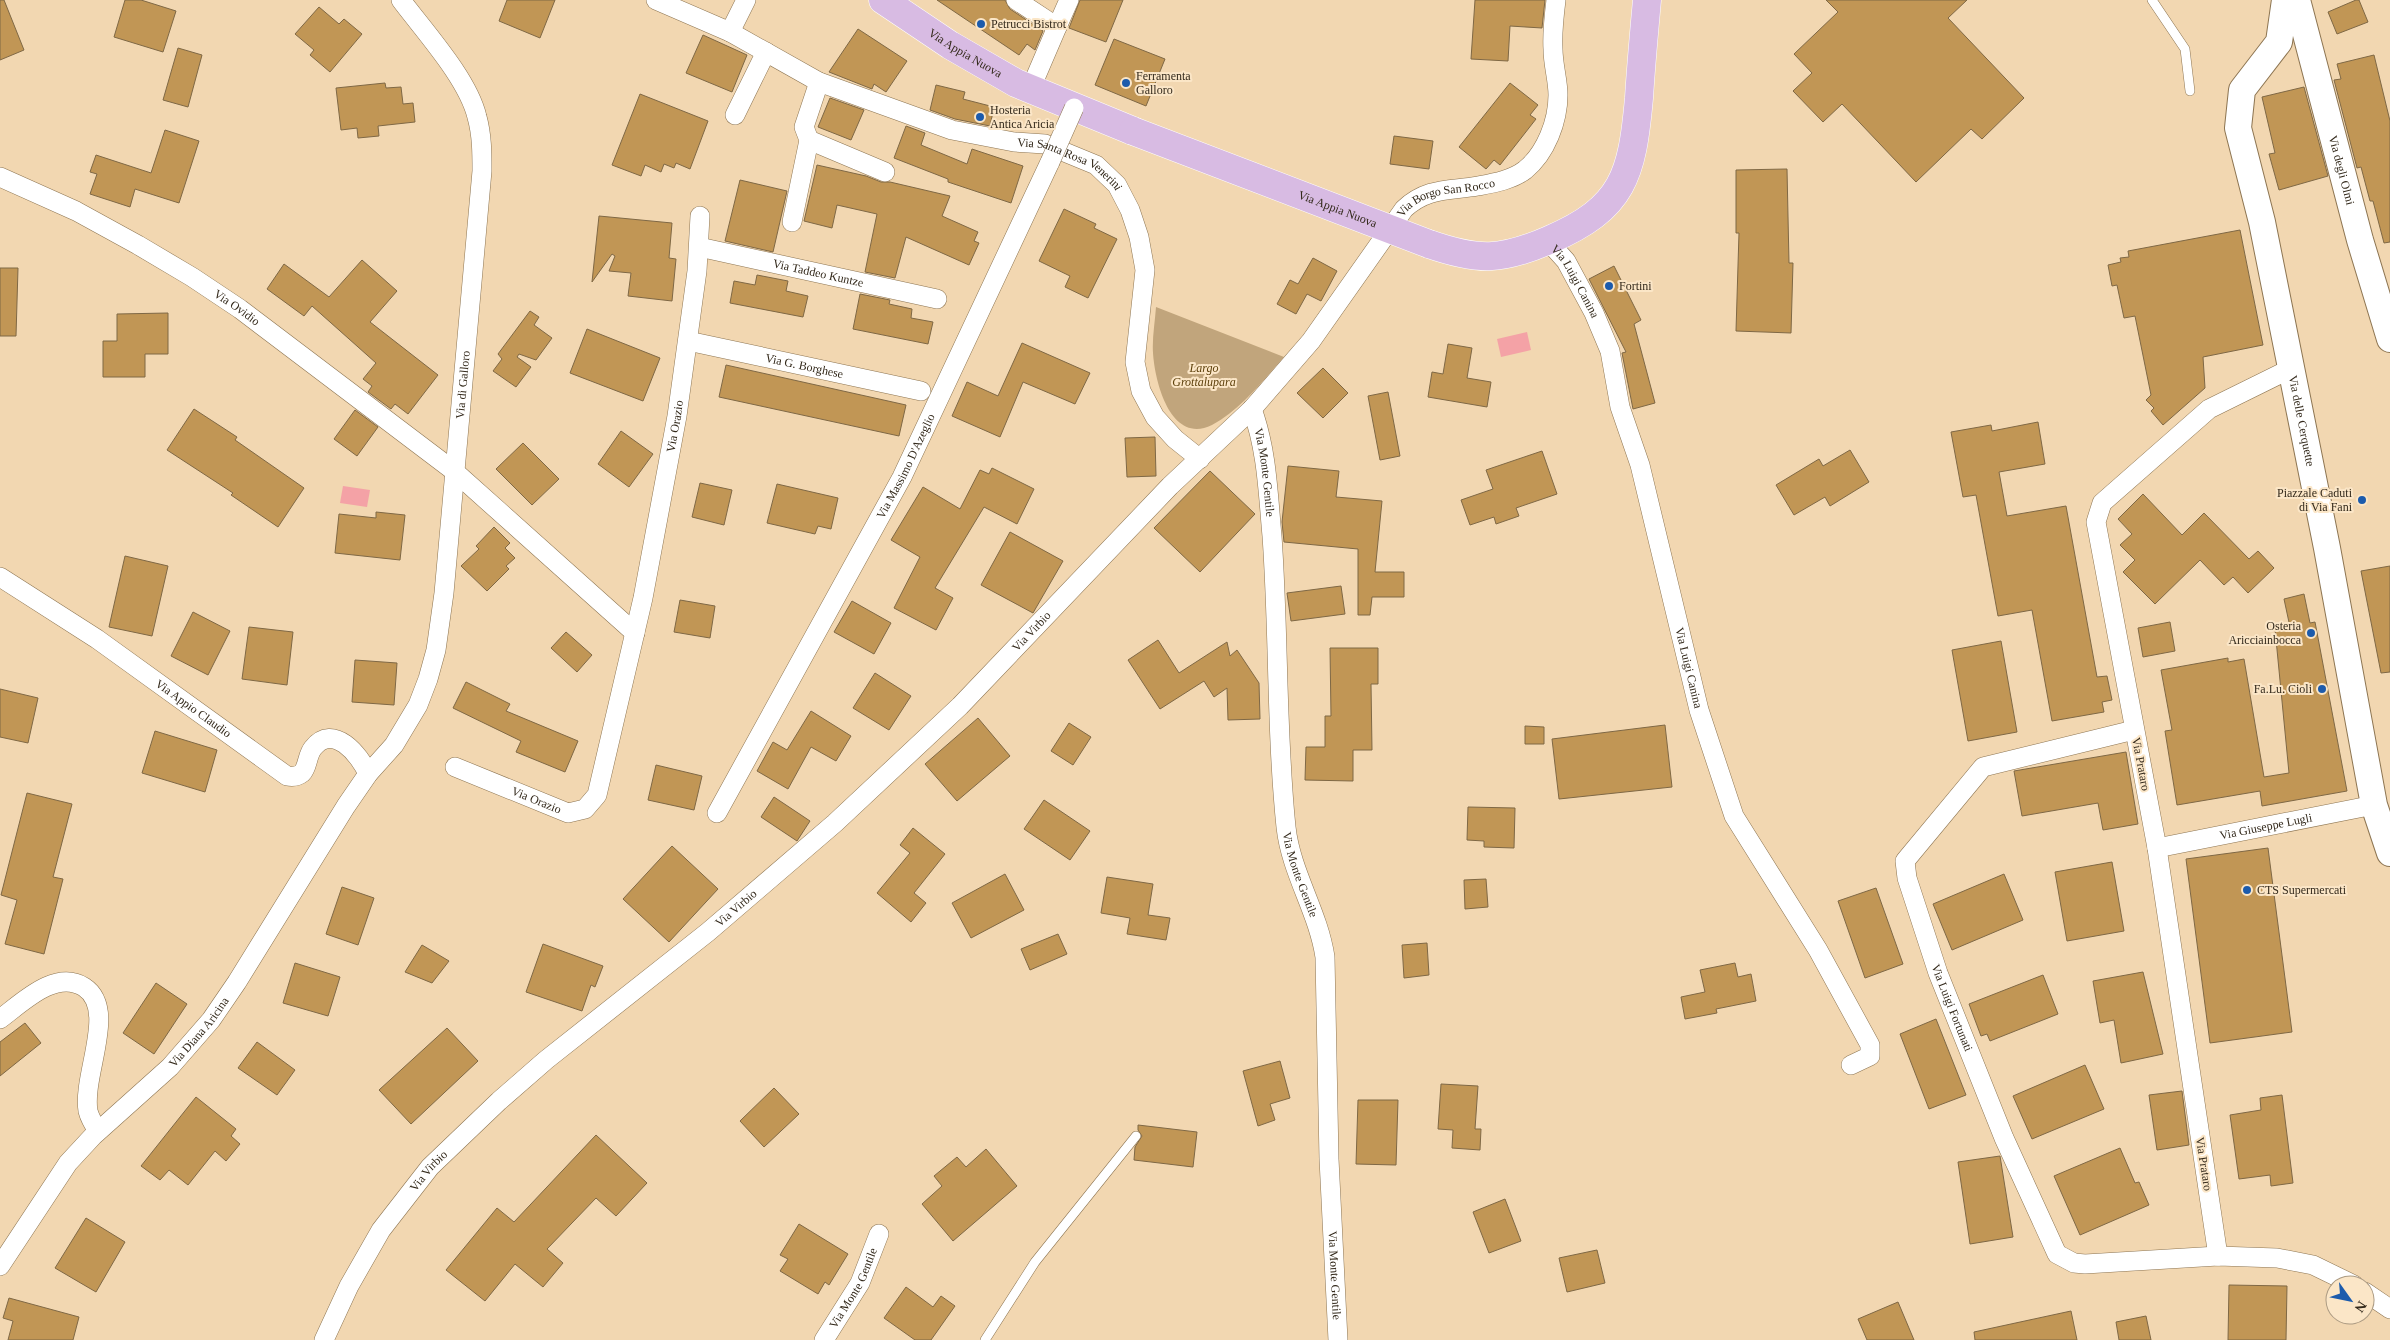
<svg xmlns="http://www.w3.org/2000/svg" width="2390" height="1340" font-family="'Times New Roman',serif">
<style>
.green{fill:#c1a57c}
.water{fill:#f4a2a6}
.building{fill:#c19655;stroke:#7f6845}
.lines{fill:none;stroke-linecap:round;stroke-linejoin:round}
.lane-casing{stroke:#8d7552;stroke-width:10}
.street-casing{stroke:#8d7552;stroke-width:20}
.secondary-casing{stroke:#8d7552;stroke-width:28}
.primary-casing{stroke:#fff;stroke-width:29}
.lane{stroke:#fff;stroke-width:9}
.street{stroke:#fff;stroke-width:19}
.secondary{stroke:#fff;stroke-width:26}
.primary{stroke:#d8bbe3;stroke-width:28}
.street-bridge-casing{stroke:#8d7552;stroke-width:20;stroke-linecap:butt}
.primary-bridge-casing{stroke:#fff;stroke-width:29;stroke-linecap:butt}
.street-bridge{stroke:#fff;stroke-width:19}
.primary-bridge{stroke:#d8bbe3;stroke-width:28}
.poi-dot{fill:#1c5bac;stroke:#fbe6c7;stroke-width:2}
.labels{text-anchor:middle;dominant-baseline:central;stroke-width:4;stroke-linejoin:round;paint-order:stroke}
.poi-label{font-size:12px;fill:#33291b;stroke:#fbe6c7;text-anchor:start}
.street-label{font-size:12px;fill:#33291b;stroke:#fbe6c7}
.park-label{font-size:12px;font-style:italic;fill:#5e410c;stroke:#fbe6c7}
</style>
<rect width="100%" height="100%" fill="#f2d7b1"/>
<path class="green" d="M1156,307L1284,357C1262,381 1242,409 1212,425C1171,445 1155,383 1153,353C1152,338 1155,322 1156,307Z"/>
<g class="water">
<path d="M1527,332L1531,350L1501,357L1497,339Z"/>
<path d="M343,486L370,490L367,507L340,503Z"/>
</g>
<g class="building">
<path d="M0,0H4L24,50L0,60Z"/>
<path d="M125,0H141L176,11L163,52L114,37Z"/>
<path d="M507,0H555L540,38L499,21Z"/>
<path d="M937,0H1005L1010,9L1043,31L1035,50L1027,44L1019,55Z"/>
<path d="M1080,0H1123L1106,42L1069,28Z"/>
<path d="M1475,0H1545L1542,28L1510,26L1508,61L1471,59Z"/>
<path d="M1826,0H1967L1948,18L2024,98L1982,139L1971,129L1916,182L1842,104L1823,122L1793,91L1812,73L1794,54L1838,12Z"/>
<path d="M2356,0H2359L2368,22L2337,34L2328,12Z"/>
<path d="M319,7L339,24L344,19L362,34L330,72L310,55L314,50L295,34Z"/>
<path d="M858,29L907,61L886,92L874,84L872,89L829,72Z"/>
<path d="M703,35L747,55L732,92L686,73Z"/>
<path d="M1114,39L1165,59L1146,106L1095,85Z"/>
<path d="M178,48L202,55L188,107L163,100Z"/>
<path d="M2374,55L2390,121V242L2384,243L2373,201H2370L2361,167L2357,168L2334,80L2341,79L2337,64Z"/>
<path d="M385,83L386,88L401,87L403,104L413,103L415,122L378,126L379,136L358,138L357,128L341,130L336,88Z"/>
<path d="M1510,83L1538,105L1530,115L1536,119L1500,165L1494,160L1486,169L1459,147Z"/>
<path d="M936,85L965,92L963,99L994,107L990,126L955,119L930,110Z"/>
<path d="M2304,87L2328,176L2279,190L2269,154L2275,153L2262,97Z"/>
<path d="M640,94L708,121L690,169L676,163L674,168L664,164L661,172L645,165L641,176L612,165Z"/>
<path d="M830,98L864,110L851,140L818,127Z"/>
<path d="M906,126L925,133L921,145L967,164L972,149L1023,166L1011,203L948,182V179L894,158Z"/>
<path d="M165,130L199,141L179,203L135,189L130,207L90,194L97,174L90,172L96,155L151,173Z"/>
<path d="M1394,136L1433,141L1429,169L1390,164Z"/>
<path d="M817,165L866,176L881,182H890L950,196L942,216L978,232L974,241L979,243L969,265L906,237L895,278L865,272L877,214L837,205L832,228L804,221Z"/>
<path d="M1787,169L1789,263H1793L1791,333L1736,331L1739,233H1736V170Z"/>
<path d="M740,180L787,191L773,252L725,241Z"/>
<path d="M1064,209L1096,224L1094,228L1117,239L1088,298L1065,287L1070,276L1039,261Z"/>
<path d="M599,216L672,223L669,258L676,259L672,301L628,296L631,273L609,271L615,256L612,254L592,282Z"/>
<path d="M2240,230L2263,345L2203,357L2205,388L2163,425L2151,411L2154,408L2146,400L2151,395L2135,316L2124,318L2117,285L2112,286L2108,265L2121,262L2120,258L2129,257L2128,251Z"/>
<path d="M1313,258L1337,271L1321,301L1307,294L1296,314L1277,304L1290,280L1298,284Z"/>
<path d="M362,260L397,291L370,322L438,375L408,414L395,404L391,409L368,392L372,386L363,379L376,363L312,306L304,316L267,289L284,264L329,297Z"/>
<path d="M1614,266L1641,320L1634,324L1655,403L1633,409L1622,353L1626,352L1589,279Z"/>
<path d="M0,268H18L16,336H0Z"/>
<path d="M757,275L788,281L786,291L808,296L803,317L730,303L734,281L755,285Z"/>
<path d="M860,294L890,300L889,304L912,309L911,318L933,322L928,344L853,329Z"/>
<path d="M530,311L539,317L534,325L552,338L536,360L519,354L517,357L531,367L516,387L493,371L502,359L498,354Z"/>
<path d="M168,313V354H145V377H103V341H117V314Z"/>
<path d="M587,329L660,358L643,401L570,373Z"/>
<path d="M1022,343L1090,373L1075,404L1023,382L1000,437L952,416L967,382L998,396Z"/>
<path d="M1448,344L1472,348L1467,378L1491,382L1487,407L1428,397L1432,372L1443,374Z"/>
<path d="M726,365L906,405L899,436L719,397Z"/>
<path d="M1323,368L1348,393L1323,418L1297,393Z"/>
<path d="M1388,392L1400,456L1380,460L1368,396Z"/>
<path d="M194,409L237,437L235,440L304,488L278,527L231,495L233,493L167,450Z"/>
<path d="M355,410L378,427L357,456L334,439Z"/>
<path d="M2038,422L2045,464L1999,472L2007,516L2066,506L2097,677L2107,676L2112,700L2102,702L2104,712L2052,721L2032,610L1998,616L1976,495L1963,497L1951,432L1991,425L1992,431Z"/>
<path d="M621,431L653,454L629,487L598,464Z"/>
<path d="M1155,437L1156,476L1127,477L1125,438Z"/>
<path d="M523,443L559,479L532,505L496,469Z"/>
<path d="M1850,450L1869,482L1830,506L1825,497L1794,515L1776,485L1819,459L1823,466Z"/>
<path d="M1542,451L1557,494L1516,508L1519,516L1496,524L1494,517L1470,525L1461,500L1493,489L1486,470Z"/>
<path d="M1288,466L1339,471L1336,497L1382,501L1375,572H1404V597H1372L1370,615H1358V549L1284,542L1282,522Z"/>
<path d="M992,468L1034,489L1017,524L984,507L935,588L953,598L936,630L894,608L920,557L891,540L923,487L960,509L980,470L989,474Z"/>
<path d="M1210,471L1255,514L1200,572L1154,528Z"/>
<path d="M700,483L732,490L724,525L692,517Z"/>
<path d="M777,484L838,498L831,529L818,526L815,534L767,523Z"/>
<path d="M2143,494L2182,535L2204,513L2249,559L2258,551L2274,568L2248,593L2233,577L2224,585L2200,560L2155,604L2123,572L2135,560L2120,545L2132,534L2118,519Z"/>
<path d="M376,512L405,515L400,560L335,553L339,514L376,518Z"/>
<path d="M494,527L510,543L505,548L515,558L506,566L509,569L487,591L461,566L479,549L476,546Z"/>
<path d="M1010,532L1063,561L1033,613L981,585Z"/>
<path d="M125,556L168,566L152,636L109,627Z"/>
<path d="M2390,566V672L2381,673L2361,571Z"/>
<path d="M1341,586L1345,614L1291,621L1287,593Z"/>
<path d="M2304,594L2310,623L2315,622L2347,791L2262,806L2260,791L2177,805L2165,731L2172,730L2161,670L2228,658V662L2244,659L2264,777L2289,773L2275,629L2290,627L2284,599Z"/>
<path d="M680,600L715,606L710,638L674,632Z"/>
<path d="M852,601L891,623L874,654L834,632Z"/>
<path d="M193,612L230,631L208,675L171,656Z"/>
<path d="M2170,622L2175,651L2143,657L2138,628Z"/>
<path d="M249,627L293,632L287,685L242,679Z"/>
<path d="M566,632L592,655L577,672L551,648Z"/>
<path d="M1158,640L1179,673L1227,642L1230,656L1237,650L1259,683L1260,719L1228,720L1227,688L1214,697L1204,681L1160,709L1128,660Z"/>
<path d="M2001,641L2017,732L1968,741L1952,650Z"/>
<path d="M1330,648H1378V684H1371L1372,750H1353V781L1305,780L1306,747H1325V716H1331Z"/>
<path d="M355,660L397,663L394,705L352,702Z"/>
<path d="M875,673L911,696L889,730L853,708Z"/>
<path d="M466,682L510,704L506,711L578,741L565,772L516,752L521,741L453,708Z"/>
<path d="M0,689L38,698L28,743L0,737Z"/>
<path d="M811,711L851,736L836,761L811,747L788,789L757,771L773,742L787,750Z"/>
<path d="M978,718L1010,756L957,801L925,764Z"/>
<path d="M1069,723L1091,737L1073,765L1051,751Z"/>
<path d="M1665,725L1672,787L1559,799L1552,739Z"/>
<path d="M1525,726L1544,727V744H1525Z"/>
<path d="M155,731L217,750L205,792L142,773Z"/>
<path d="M2126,752L2138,824L2103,830L2098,803L2022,816L2014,771Z"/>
<path d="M656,765L702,776L694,810L648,800Z"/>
<path d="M27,793L72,804L53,877L63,879L44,954L5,944L17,900L1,895Z"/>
<path d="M774,797L810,821L797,841L761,817Z"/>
<path d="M1044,800L1090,831L1070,860L1024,829Z"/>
<path d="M1468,807L1515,808L1514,848L1484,847V841L1467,840Z"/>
<path d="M913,828L945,854L914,893L926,903L911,922L877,893L910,853L900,845Z"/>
<path d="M672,846L718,889L669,942L623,899Z"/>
<path d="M2268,848L2292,1032L2210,1043L2186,859Z"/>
<path d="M2112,862L2124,931L2067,941L2055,872Z"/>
<path d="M1005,874L1024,910L971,938L952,903Z"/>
<path d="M2004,874L2023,920L1952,950L1933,904Z"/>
<path d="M1107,877L1153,884L1148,915L1170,918L1166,940L1127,934L1130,918L1101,913Z"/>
<path d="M1486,879L1488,907L1465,909L1464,880Z"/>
<path d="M342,887L374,898L358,945L326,934Z"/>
<path d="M1876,888L1903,964L1865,978L1838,901Z"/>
<path d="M1058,934L1067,954L1030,970L1021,949Z"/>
<path d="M1427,943L1429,975L1404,978L1402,945Z"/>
<path d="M543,944L603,966L595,987L591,985L582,1011L526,992Z"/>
<path d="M422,945L449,961L432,983L405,972Z"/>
<path d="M295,963L340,977L328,1016L283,1003Z"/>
<path d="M1735,963L1738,977L1751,974L1756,1001L1716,1009L1717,1013L1685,1019L1681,997L1705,992L1700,970Z"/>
<path d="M2143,972L2163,1054L2121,1063L2114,1020L2100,1023L2093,981Z"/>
<path d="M2043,975L2058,1014L1990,1041L1987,1034L1981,1036L1969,1004Z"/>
<path d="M156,983L187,1004L154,1054L123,1033Z"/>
<path d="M1936,1019L1966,1095L1929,1109L1900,1034Z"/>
<path d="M25,1023L41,1043L0,1076V1042Z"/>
<path d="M447,1028L478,1061L411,1124L379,1090Z"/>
<path d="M257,1042L295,1070L277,1095L238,1068Z"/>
<path d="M1280,1061L1290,1098L1270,1104L1275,1120L1258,1126L1243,1071Z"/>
<path d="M2085,1065L2104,1109L2032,1139L2013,1096Z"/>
<path d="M1441,1084L1478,1086L1475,1129H1481L1480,1150L1452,1148L1453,1130L1438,1129Z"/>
<path d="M774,1088L799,1114L764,1147L740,1121Z"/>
<path d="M2182,1091L2189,1145L2157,1150L2149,1095Z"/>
<path d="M2282,1095L2293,1183L2271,1186L2270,1175L2239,1179L2230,1115L2261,1110L2260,1098Z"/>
<path d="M196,1097L236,1129L231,1136L240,1144L226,1161L215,1151L188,1185L169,1170L160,1180L141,1166Z"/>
<path d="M1358,1100H1398L1396,1165L1356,1164Z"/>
<path d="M1138,1125L1197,1132L1193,1167L1134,1160L1135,1147L1142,1136L1138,1130Z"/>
<path d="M596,1135L647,1183L616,1216L596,1198L547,1249L563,1263L543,1287L515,1264L485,1301L446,1270L497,1208L514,1222Z"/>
<path d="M2120,1148L2135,1183L2139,1182L2149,1205L2080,1235L2054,1176Z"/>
<path d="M986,1149L1017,1186L953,1241L922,1204L942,1186L934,1176L957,1157L966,1167Z"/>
<path d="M2000,1156L2013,1237L1970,1244L1958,1162Z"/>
<path d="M1505,1199L1521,1241L1489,1253L1473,1212Z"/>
<path d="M86,1218L125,1242L96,1292L55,1268Z"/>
<path d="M799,1224L848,1254L829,1285L825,1282L818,1294L780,1271L788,1259L780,1255Z"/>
<path d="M1597,1250L1605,1283L1567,1292L1559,1258Z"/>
<path d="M2229,1285L2287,1286L2286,1340H2228Z"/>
<path d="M906,1287L933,1307L941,1296L955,1306L931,1340H915L884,1318Z"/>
<path d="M9,1298L79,1317L73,1340H8L13,1321L3,1318Z"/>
<path d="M1898,1302L1914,1340H1867L1858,1319Z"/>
<path d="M2071,1311L2077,1340H1975L1974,1332Z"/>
<path d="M2146,1316L2151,1340H2119L2116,1322Z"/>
</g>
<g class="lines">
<defs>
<g id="lane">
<path d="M2152,0L2185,49L2190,91"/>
<path d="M985,1340L1035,1262L1136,1136"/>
</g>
<g id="street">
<path id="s1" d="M656,0L730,32L819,82L952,130L1014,142L1045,144L1096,165L1117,185L1130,210L1139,237L1145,270L1135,362L1141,391L1155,417L1175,439L1200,459"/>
<path d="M1016,0L1057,27L1030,90"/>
<path d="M1057,27L1069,0"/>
<path d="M730,32L746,0"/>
<path d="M735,115L766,52"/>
<path d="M809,140L885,172"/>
<path id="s2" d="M0,177L76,211L138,245L192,277L240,309L454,471L635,633"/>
<path d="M792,222L809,140L804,127L819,82"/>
<path id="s3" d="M1548,241L1566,261L1594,313L1610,351L1620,407L1640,465L1699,710L1734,816L1818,950L1870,1045V1056L1851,1065"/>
<path id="s4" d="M699,247L937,299"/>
<path id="s5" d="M688,341L921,391"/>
<path id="s6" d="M1252,409C1267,450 1268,493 1272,536C1279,633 1276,730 1286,827C1291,873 1318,911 1325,957L1329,1159L1338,1340"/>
<path id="s7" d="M0,577L97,639L287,776C292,777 297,777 302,773C308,767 307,755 313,748C333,722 360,755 368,774"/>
<path id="s8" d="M2134,730L1983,767L1905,861L1907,878L1938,973L2004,1138L2057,1254L2074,1263L2085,1264L2218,1256L2277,1258L2313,1265L2354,1285"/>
<path id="s9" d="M455,767L568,813L585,809L597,795L643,598L677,416L697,271L700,216"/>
<path id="s10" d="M717,813L902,477L1050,162"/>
<path id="s11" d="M2157,848L2374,805"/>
<path d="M0,1019C22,1003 55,969 84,987C118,1009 82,1074 88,1111C90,1119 94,1125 98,1131"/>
<path d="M2218,1256L2157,848L2096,522L2102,503L2209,409L2290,369"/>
<path id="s12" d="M0,1266L68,1163L93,1136L170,1067L211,1020L237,982L346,806L368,774L394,745L418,705L428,679L436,650L444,593L482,171C482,153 482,135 477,117C468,79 425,32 401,0"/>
<path d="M2365,1292L2390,1309"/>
<path id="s13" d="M324,1340L349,1286L381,1230L430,1167L499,1101L546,1060L708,932L835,823L960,706L1170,486L1252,409L1311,341L1404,209C1427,187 1450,191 1478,186C1494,183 1512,180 1525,170C1546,153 1558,121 1558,95C1558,80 1553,65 1553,49C1552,33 1554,16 1556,0"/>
<path id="s14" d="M824,1340L860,1283L879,1234"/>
</g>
<g id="secondary">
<path id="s15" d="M2285,0L2279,42L2242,90L2238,128L2262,222L2327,548L2374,805L2390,853"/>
<path id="s16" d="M2297,0L2360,240L2390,339"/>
</g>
<g id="primary">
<path id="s17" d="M883,0L950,45L1016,83L1133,131"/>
<path d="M1429,244C1478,261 1501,261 1549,240C1624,208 1632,175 1639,98C1641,65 1644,33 1647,0"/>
</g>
</defs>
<use href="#lane" class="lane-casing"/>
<use href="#street" class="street-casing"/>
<use href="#secondary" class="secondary-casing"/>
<use href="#primary" class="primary-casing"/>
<use href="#lane" class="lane"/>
<use href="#street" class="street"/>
<use href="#secondary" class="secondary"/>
<use href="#primary" class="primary"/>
<defs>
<path id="street-bridge" d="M1050,162L1074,108"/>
<g id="primary-bridge">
<path id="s18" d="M1133,131L1429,244"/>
</g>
</defs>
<use href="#street-bridge" class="street-bridge-casing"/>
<use href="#primary-bridge" class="primary-bridge-casing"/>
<use href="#street-bridge" class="street-bridge"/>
<use href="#primary-bridge" class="primary-bridge"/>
</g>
<g class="poi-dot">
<circle cx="981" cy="24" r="5"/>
<circle cx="1126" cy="83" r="5"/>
<circle cx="980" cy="117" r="5"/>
<circle cx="1609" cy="286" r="5"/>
<circle cx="2362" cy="500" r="5"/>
<circle cx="2311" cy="633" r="5"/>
<circle cx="2322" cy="689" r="5"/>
<circle cx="2247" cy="890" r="5"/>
</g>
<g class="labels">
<g class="poi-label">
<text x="991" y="24">Petrucci Bistrot</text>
<text x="1136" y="76">Ferramenta<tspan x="1136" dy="14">Galloro</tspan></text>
<text x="990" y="110">Hosteria<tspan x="990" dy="14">Antica Aricia</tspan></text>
<text x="1619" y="286">Fortini</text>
<text x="2352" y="493" text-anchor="end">Piazzale Caduti<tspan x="2352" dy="14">di Via Fani</tspan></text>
<text x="2301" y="626" text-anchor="end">Osteria<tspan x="2301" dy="14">Aricciainbocca</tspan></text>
<text x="2312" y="689" text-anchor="end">Fa.Lu. Cioli</text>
<text x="2257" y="890">CTS Supermercati</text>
</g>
<g class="street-label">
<text stroke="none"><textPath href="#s17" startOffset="98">Via Appia Nuova</textPath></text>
<text stroke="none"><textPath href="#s1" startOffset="449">Via Santa Rosa Venerini</textPath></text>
<text stroke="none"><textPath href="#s16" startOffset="176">Via degli Olmi</textPath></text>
<text stroke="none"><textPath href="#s13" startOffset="1619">Via Borgo San Rocco</textPath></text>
<text stroke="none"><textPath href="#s18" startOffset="219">Via Appia Nuova</textPath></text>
<text stroke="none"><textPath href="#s4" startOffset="122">Via Taddeo Kuntze</textPath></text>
<text stroke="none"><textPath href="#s3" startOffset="49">Via Luigi Canina</textPath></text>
<text stroke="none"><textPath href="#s2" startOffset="271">Via Ovidio</textPath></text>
<text stroke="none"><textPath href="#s5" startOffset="119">Via G. Borghese</textPath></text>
<text stroke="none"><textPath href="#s12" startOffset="1028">Via di Galloro</textPath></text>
<text stroke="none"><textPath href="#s15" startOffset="441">Via delle Cerquette</textPath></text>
<text stroke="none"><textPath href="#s9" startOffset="535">Via Orazio</textPath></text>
<text stroke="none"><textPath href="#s10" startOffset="395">Via Massimo D'Azeglio</textPath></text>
<text stroke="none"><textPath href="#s6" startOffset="65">Via Monte Gentile</textPath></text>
<text stroke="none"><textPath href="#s13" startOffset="1010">Via Virbio</textPath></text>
<text stroke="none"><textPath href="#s3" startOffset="454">Via Luigi Canina</textPath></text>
<text stroke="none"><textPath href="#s7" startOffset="234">Via Appio Claudio</textPath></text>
<text transform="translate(2141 764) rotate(79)">Via Prataro</text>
<text stroke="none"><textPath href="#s9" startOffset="88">Via Orazio</textPath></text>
<text stroke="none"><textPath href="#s11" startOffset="111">Via Giuseppe Lugli</textPath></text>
<text stroke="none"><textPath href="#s6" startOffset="470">Via Monte Gentile</textPath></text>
<text stroke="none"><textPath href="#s13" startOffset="605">Via Virbio</textPath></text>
<text stroke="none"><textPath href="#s8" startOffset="432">Via Luigi Fortunati</textPath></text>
<text stroke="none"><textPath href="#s12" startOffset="309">Via Diana Aricina</textPath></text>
<text transform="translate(2204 1164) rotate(81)">Via Prataro</text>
<text stroke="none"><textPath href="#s13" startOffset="200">Via Virbio</textPath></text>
<text stroke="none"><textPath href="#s6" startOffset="875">Via Monte Gentile</textPath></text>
<text stroke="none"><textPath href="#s14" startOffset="60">Via Monte Gentile</textPath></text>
</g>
<g class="park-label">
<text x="1204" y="368">Largo<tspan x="1204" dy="14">Grottalupara</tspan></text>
</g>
</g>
<g transform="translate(2350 1300) rotate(123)"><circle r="24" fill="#fbe6c7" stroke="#ab9a82"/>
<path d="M0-4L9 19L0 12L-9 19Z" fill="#1c5bac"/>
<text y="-8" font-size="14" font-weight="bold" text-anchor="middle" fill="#33291b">N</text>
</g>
</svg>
